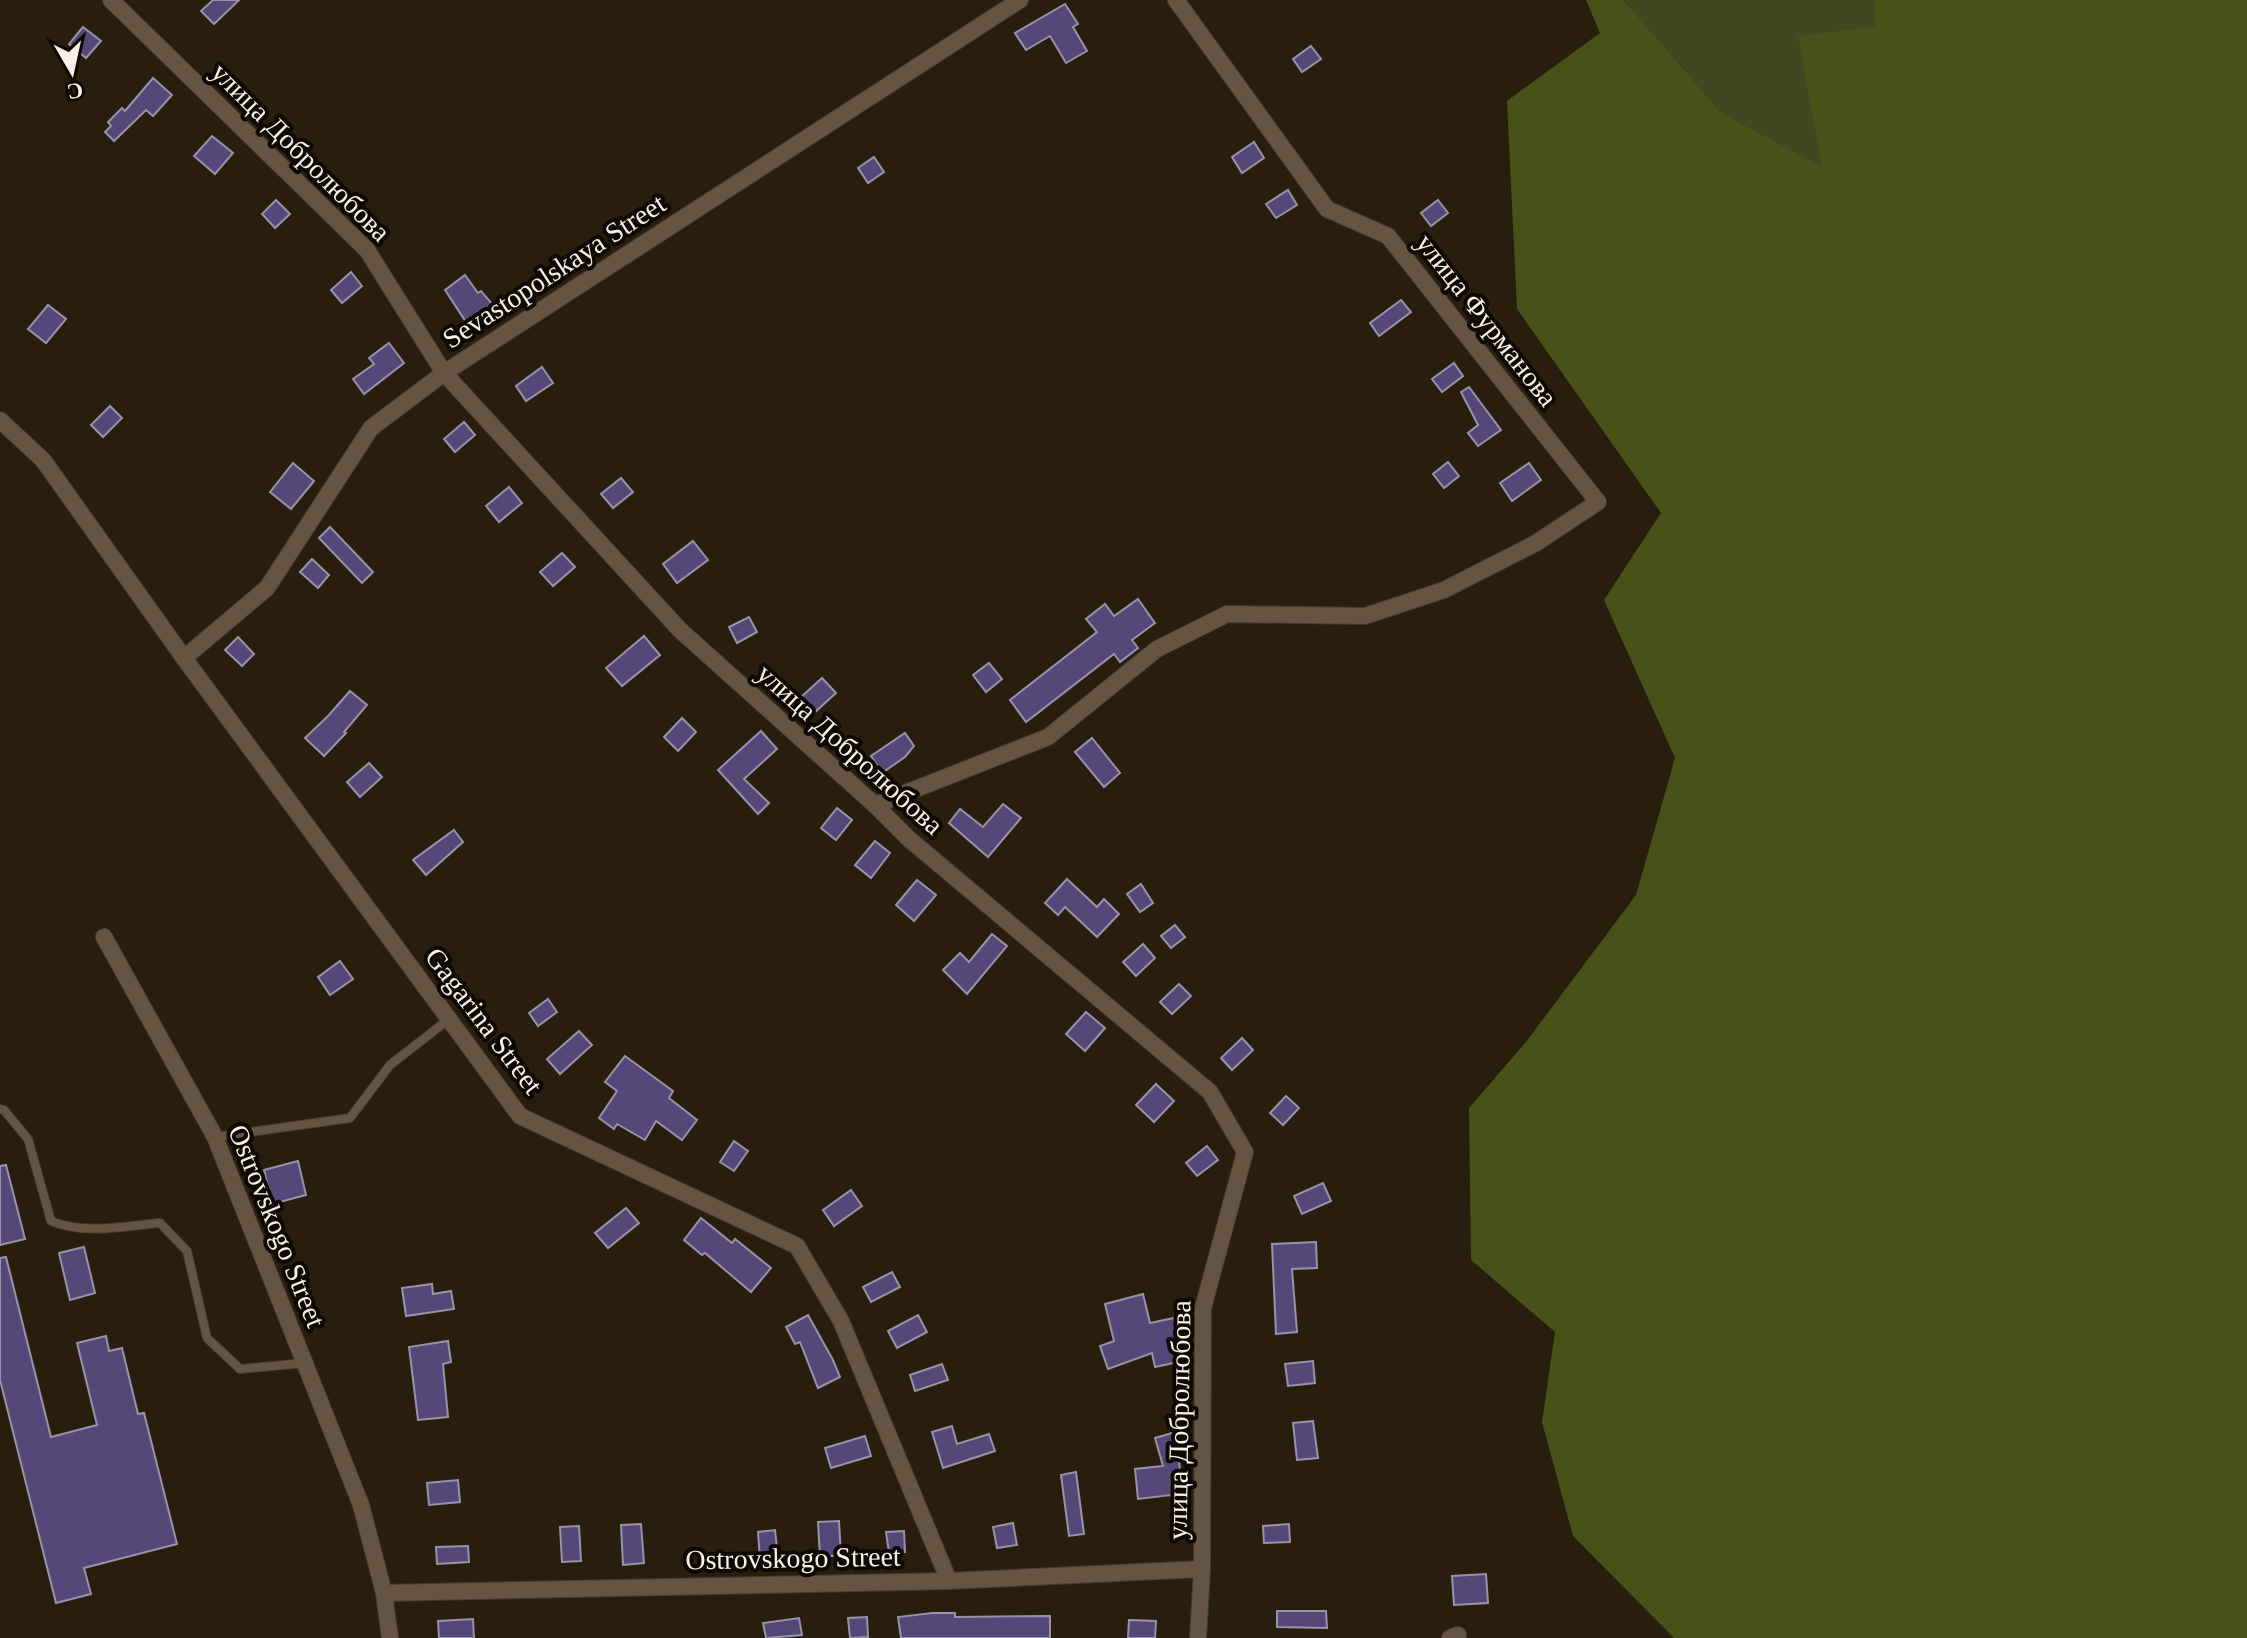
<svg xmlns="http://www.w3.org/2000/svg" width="2247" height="1638" font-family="Georgia,serif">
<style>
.green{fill:#3f4820}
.forest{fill:#475219}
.building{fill:#554778;stroke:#9893a8;stroke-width:2}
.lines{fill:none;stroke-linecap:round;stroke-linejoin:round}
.lane-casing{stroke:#463c2c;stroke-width:10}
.street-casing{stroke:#463c2c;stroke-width:18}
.lane{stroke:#655441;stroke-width:8}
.street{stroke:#655441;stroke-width:16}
.labels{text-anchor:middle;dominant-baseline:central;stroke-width:8;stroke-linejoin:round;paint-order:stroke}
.street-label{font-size:28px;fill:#f9f1e7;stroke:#0e0904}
</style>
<rect width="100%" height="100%" fill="#291e0e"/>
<path class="green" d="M1624,0H1875L1876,27L1823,168L1721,112Z"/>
<path class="forest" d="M1586,0H1624L1721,112L1822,167L1798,36L1875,27V0H2247V1638H1674L1573,1536L1542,1422L1555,1332L1471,1260L1469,1108L1526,1042L1636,895L1675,758L1604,600L1661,513L1517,309L1507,101L1600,33Z"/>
<g class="building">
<path d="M213,0H239L214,24L201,11Z"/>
<path d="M1065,4L1078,24L1073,27L1087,51L1066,63L1050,36L1026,50L1015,33Z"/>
<path d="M83,27L101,41L86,58L69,44Z"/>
<path d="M1311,46L1321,59L1302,72L1293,59Z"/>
<path d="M153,78L172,95L153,116L146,110L114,141L105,132L111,126L108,122L122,108L125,111Z"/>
<path d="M212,136L233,153L215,174L194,156Z"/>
<path d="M1254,142L1264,158L1242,173L1232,157Z"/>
<path d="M874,157L884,172L868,183L858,168Z"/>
<path d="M1288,190L1297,205L1276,218L1266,204Z"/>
<path d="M276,200L290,214L275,228L262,214Z"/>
<path d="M1438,200L1448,213L1431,226L1421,213Z"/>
<path d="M351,272L362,286L342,303L331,290Z"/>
<path d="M465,275L478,293L481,291L493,305L468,325L445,290Z"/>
<path d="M1401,300L1411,312L1379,336L1370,323Z"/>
<path d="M48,305L66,319L46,343L28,329Z"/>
<path d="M389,343L404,363L364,394L353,379L374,364L369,358Z"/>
<path d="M1454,363L1463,376L1442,392L1432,379Z"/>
<path d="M542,367L553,383L526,401L516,386Z"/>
<path d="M1469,387L1501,430L1478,446L1468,433L1478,425L1461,392Z"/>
<path d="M110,406L122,418L103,437L91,425Z"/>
<path d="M464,422L475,435L455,452L444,439Z"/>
<path d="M1448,462L1459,476L1444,488L1433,474Z"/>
<path d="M293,463L314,481L291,509L270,492Z"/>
<path d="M1529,463L1541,480L1512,501L1500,483Z"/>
<path d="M621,478L633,492L613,508L601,494Z"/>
<path d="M509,487L522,503L499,522L486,506Z"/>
<path d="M330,527L373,572L362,583L319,538Z"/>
<path d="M693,541L708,560L677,583L663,564Z"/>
<path d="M562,553L575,567L553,586L540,572Z"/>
<path d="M312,559L329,575L318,588L300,572Z"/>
<path d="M1138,599L1155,623L1132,640L1138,648L1120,662L1114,654L1026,722L1010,700L1097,632L1086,619L1105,604L1114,616Z"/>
<path d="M749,617L757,632L737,643L729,627Z"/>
<path d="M644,636L660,655L622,686L606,668Z"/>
<path d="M238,637L254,654L242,666L225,650Z"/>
<path d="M989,663L1002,679L986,692L973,675Z"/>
<path d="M822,678L836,693L814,713L800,698Z"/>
<path d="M350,691L367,705L344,732L346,733L324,756L305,738L328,716Z"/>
<path d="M682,718L696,732L678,751L664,737Z"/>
<path d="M761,731L777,749L744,779L769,803L758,814L718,770Z"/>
<path d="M905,733L914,746L905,757L882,773L871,756Z"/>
<path d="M1092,738L1120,773L1104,787L1075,752Z"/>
<path d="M369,763L382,777L360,797L347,782Z"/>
<path d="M1003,804L1021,818L988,857L949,823L960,809L983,827Z"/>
<path d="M837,808L852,820L836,840L821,828Z"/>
<path d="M454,830L463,842L426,875L413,860Z"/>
<path d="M875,841L890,853L871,878L855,865Z"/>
<path d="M1067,879L1097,907L1104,899L1119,914L1097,937L1065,907L1058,915L1045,903Z"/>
<path d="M917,880L936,895L914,921L896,905Z"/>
<path d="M1141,884L1153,903L1140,912L1127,894Z"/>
<path d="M1175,925L1185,937L1171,948L1161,936Z"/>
<path d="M992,934L1007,946L967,994L943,970L960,953L969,962Z"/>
<path d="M1143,944L1155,958L1136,976L1123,962Z"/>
<path d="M340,961L353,979L330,995L318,977Z"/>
<path d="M1179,984L1191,996L1172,1014L1160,1002Z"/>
<path d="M548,999L557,1012L538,1026L529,1013Z"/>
<path d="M1086,1012L1105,1028L1085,1051L1066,1034Z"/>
<path d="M579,1031L592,1045L560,1074L547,1059Z"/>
<path d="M1242,1038L1253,1050L1232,1070L1221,1058Z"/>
<path d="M625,1056L673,1091L669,1098L697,1120L682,1140L656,1121L645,1140L617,1124L614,1129L599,1118L617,1091L605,1082Z"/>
<path d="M1156,1084L1174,1101L1154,1122L1136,1105Z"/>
<path d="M1286,1096L1299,1108L1283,1125L1270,1113Z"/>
<path d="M734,1141L748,1151L734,1171L720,1162Z"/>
<path d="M1207,1146L1218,1160L1197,1176L1186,1163Z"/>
<path d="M298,1161L306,1195L272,1204L264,1170Z"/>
<path d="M6,1165L25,1239L0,1245V1166Z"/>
<path d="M1323,1183L1331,1201L1302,1214L1294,1196Z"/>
<path d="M851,1190L862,1206L834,1226L823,1210Z"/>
<path d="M626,1208L639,1223L608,1248L595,1233Z"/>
<path d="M701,1218L732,1243L735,1239L771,1268L751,1292L705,1253L702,1255L684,1240Z"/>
<path d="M1316,1242L1317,1268L1292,1269L1297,1332L1276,1334L1272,1244Z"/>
<path d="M84,1247L95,1293L70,1300L59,1253Z"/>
<path d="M6,1257L51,1437L97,1425L77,1343L106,1336L109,1351L122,1348L138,1414L144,1413L177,1544L84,1568L91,1594L56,1603L0,1380V1258Z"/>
<path d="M892,1272L900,1287L871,1302L863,1287Z"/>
<path d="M432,1284L433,1294L451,1291L454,1309L406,1316L402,1288Z"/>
<path d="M1143,1294L1150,1323L1174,1318L1183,1361L1155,1367L1152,1353L1108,1369L1100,1346L1114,1341L1105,1304Z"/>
<path d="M808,1315L833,1360L840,1377L818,1388L800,1342L795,1344L786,1327Z"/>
<path d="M918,1315L927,1332L897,1348L888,1331Z"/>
<path d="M448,1341L451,1362L443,1364L448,1417L418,1420L409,1347Z"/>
<path d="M1313,1361L1315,1383L1288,1386L1285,1364Z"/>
<path d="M942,1364L948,1380L915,1391L910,1375Z"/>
<path d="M1313,1421L1318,1458L1297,1460L1293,1423Z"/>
<path d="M952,1426L957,1444L989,1434L995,1451L943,1468L932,1432Z"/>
<path d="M1179,1431L1184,1449L1178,1450L1184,1510L1175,1511L1171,1495L1138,1499L1135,1469L1163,1466L1155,1438Z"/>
<path d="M865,1436L871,1456L831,1468L825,1448Z"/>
<path d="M1076,1472L1084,1534L1069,1536L1061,1475Z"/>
<path d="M458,1480L460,1502L429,1505L427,1483Z"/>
<path d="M839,1521L841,1555L820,1557L818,1522Z"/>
<path d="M1013,1523L1017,1545L997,1548L993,1527Z"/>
<path d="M641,1524L644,1563L623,1565L621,1525Z"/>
<path d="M1289,1524L1290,1542L1264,1543L1263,1526Z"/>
<path d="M579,1526L581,1561L562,1562L560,1527Z"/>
<path d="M775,1530L778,1557L760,1559L758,1532Z"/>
<path d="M904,1531L905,1552L889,1553L886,1532Z"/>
<path d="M468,1546L469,1562L437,1564L436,1547Z"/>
<path d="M1486,1574L1488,1603L1454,1605L1452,1576Z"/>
<path d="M1277,1611H1326L1327,1628L1277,1627Z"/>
<path d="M932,1613H955V1617L1050,1616V1638H901L898,1617Z"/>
<path d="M867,1617L868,1637L850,1638L848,1618Z"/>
<path d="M799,1618L802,1635L766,1638L763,1623Z"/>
<path d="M473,1619L474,1638H439L438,1621Z"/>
<path d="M1129,1620L1156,1621L1155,1638H1128Z"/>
</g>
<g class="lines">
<defs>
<g id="lane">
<path d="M0,1109L4,1110L28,1139L51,1221C84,1235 125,1226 160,1223L187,1251L207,1338L240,1369L304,1363"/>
<path d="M215,1137L350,1118L390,1065L449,1019"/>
</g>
<g id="street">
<path d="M111,0L367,250L444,373L680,630L875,805L909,839L1210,1092L1245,1152L1203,1308L1202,1569L1198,1638"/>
<path d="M0,420L43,460L184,658L520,1116L797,1246L841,1321L949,1581"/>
<path d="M184,658L267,588L371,428L444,373L1020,0"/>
<path d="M875,805L1048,737L1157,649L1227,614L1365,616L1444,590L1536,543L1598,502L1388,236L1327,209L1176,0"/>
<path d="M104,937L215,1137L361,1505L384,1593L390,1638"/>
<path d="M384,1593L949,1581L1202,1569"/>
<path d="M1450,1638L1458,1635"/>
</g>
</defs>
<use href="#lane" class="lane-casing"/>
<use href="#street" class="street-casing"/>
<use href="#lane" class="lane"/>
<use href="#street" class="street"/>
</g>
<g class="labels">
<g class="street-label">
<text transform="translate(301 152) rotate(45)">улица Добролюбова</text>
<text transform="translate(554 271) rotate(-33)">Sevastopolskaya Street</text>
<text transform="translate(1487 320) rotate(52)">улица Фурманова</text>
<text transform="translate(850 749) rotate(42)">улица Добролюбова</text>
<text transform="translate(484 1021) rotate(53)">Gagarina Street</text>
<text transform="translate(277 1226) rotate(68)">Ostrovskogo Street</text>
<text transform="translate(1179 1420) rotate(-89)">улица Добролюбова</text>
<text transform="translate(793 1558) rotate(-1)">Ostrovskogo Street</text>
</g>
</g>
<g transform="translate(72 72) rotate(171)" stroke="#0e0904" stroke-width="6" paint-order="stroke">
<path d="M0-6L14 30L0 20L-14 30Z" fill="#f9f1e7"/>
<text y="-12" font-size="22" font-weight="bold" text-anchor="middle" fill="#f9f1e7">С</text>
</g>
</svg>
